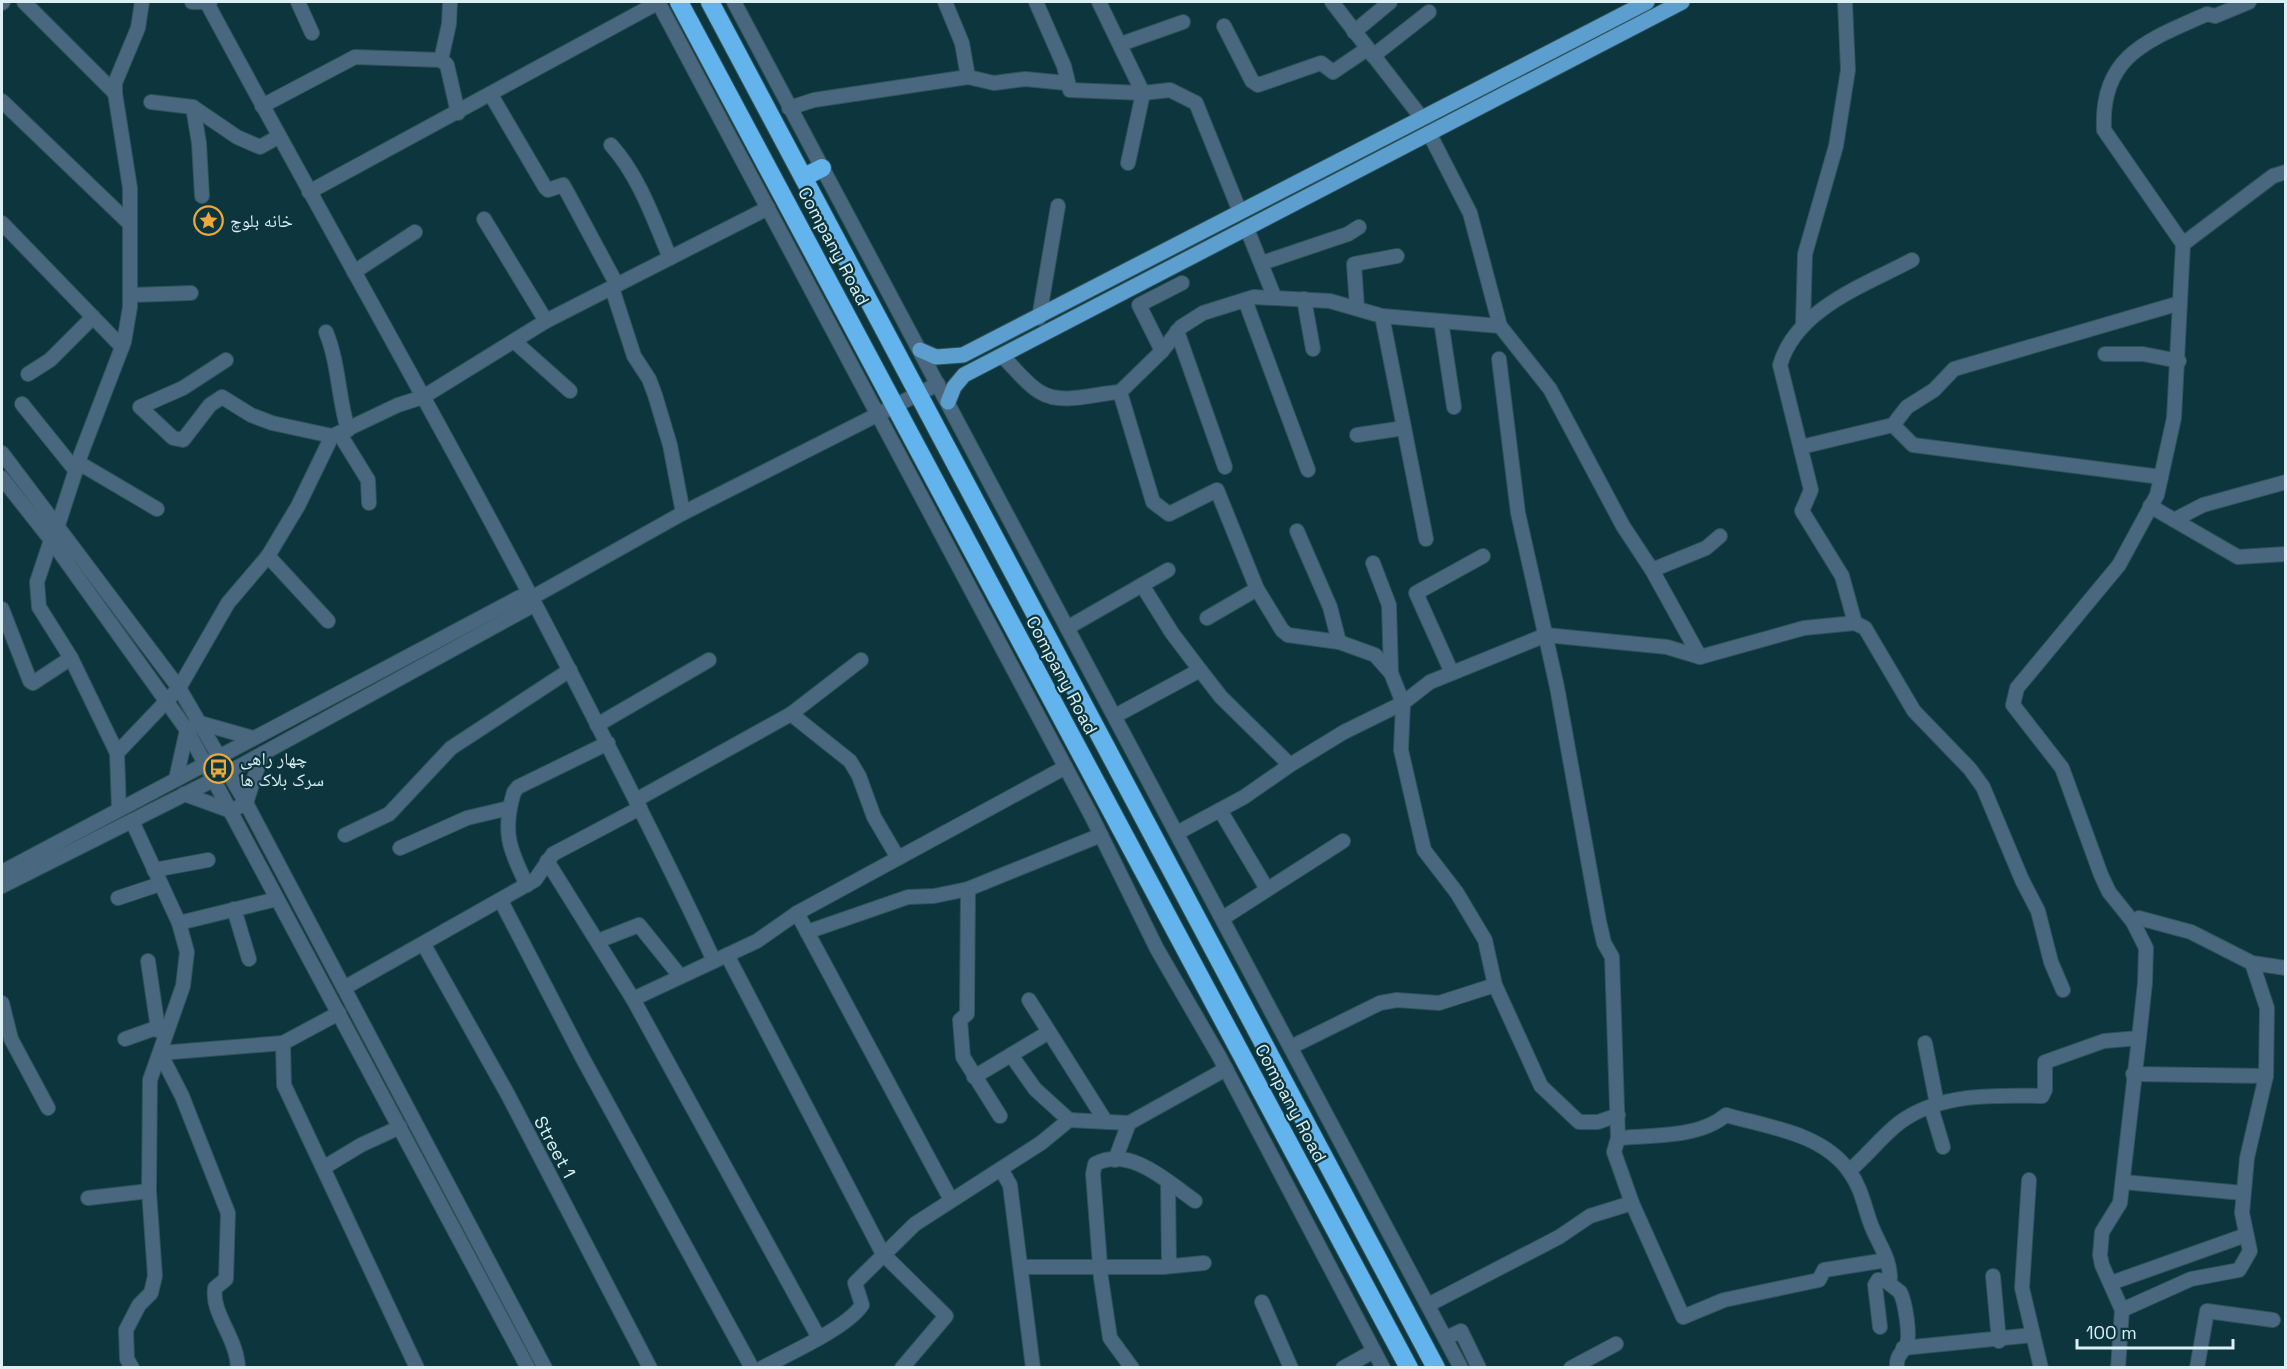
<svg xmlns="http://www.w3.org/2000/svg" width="2287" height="1369" font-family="'Space Grotesk','Noto Naskh Arabic',sans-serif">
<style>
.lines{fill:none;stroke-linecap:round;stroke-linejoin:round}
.minor-casing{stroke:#2e535a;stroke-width:16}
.major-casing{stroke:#2e535a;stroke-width:17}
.highway-casing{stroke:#2e535a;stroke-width:20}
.minor{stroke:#49687f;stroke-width:14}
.major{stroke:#5c9ecd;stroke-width:15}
.highway{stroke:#63b4ec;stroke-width:18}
.labels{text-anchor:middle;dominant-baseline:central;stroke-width:4.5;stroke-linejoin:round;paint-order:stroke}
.poi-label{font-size:18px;fill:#dbf0f4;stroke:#0d353d;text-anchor:start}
.street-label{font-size:18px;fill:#dbf0f4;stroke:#0d353d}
</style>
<rect width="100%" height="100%" fill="#0d353d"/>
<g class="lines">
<defs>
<g id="minor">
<path d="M24,2L115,93"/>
<path d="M192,2H210"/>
<path d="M298,2L312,33"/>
<path d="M658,2L1091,815L1157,949L1219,1056L1383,1368"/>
<path d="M734,2L1461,1368"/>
<path d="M945,2L962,43L968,77"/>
<path d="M1036,2L1064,66L1070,90L1143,93L1170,90L1196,103L1240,212"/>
<path d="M1099,2L1143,93L1128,163"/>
<path d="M1332,2L1421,117"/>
<path d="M2,3L3,2"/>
<path d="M207,3C336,243 473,479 596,722C636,801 677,880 714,961"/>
<path d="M1224,26L1252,81L1258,85L1321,63L1333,72L1367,49"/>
<path d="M1354,32L1390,2"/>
<path d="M1121,44L1183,22"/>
<path d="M1373,56L1429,12"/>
<path d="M441,60L449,24L450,2"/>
<path d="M491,95L545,187L548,190L563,185L566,190L617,285"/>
<path d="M2,101L130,224"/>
<path d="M151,102L193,107L237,137L260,147L278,137"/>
<path d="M262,106L355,57L441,60L447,65L458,113"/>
<path d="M193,107L199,143L202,196"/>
<path d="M789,108L814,100L968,77L994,83L1025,79L1066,83"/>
<path d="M1429,133L1470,213L1500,326L1550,389L1623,526L1652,570L1700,657"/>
<path d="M611,145C639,176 654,220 670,258"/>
<path d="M309,192L659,2"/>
<path d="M484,219L546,321"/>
<path d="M2,223L122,347"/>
<path d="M1247,229L1274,296"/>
<path d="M2183,244L2273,176L2286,172"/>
<path d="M1262,263L1348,234L1359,227"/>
<path d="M354,272L415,232"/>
<path d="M612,288L634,356L649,379L655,395L670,445L683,513"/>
<path d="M131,295L191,293"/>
<path d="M1304,299L1313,349"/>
<path d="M1245,300L1308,470"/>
<path d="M1357,307L1354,264L1397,256"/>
<path d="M1382,316L1426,539"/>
<path d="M1039,318L1058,206"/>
<path d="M1441,321L1454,407"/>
<path d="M1803,324L1805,254L1836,146L1848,70L1845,2"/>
<path d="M1177,331L1225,467"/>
<path d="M326,332C339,364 338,397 348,430"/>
<path d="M515,342L570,391"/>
<path d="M1162,351L1139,305L1182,283"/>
<path d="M2105,354H2143L2179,361"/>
<path d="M1002,356C1014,367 1026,384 1040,392C1062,406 1096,393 1120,392L1162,351L1181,327L1203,313L1254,297L1330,301L1382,316L1500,326"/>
<path d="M1499,359L1518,513L1557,687L1599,921L1604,943L1612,957L1618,1138"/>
<path d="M226,360L183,388L140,407L173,438L183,440L210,405L222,397L251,415L272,423L332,436L339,433L398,405L423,397L546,321L768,208"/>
<path d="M28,374L50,360L93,317"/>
<path d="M1120,392L1153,502L1169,514L1217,490L1257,589L1282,630L1288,635L1339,642L1375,655L1391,673L1403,703L1401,750L1424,850L1457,893L1485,940L1495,985L1541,1086L1579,1122H1598L1618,1115"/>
<path d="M22,404L76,471"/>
<path d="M1893,425L1913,445L2161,477"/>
<path d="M339,433L368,480L369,503"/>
<path d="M1357,435L1404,428"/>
<path d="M1801,447L1893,425L1907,407L1934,390L1954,369L2180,303"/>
<path d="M2,453L179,688L246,803L545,1368"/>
<path d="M79,463L157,509"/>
<path d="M2,478L51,540L187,730L528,1368"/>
<path d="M2150,506L2238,557L2286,554"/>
<path d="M2174,520L2203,505L2286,482"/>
<path d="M58,525L81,454L124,342L130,307V188L115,93V83L138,28L142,2"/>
<path d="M1297,531L1330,607L1339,642"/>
<path d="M51,540L37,582L39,607L71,658L117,753L119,809"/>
<path d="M268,556L328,621"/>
<path d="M1373,563L1389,605L1391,673"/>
<path d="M1652,570L1706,548L1720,536"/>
<path d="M1142,585L1172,633L1200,670"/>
<path d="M2,609L30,681L33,683L71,658"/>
<path d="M1207,618L1257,589"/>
<path d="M1855,623L1842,576L1802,511L1811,490L1780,365C1796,309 1865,285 1912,260"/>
<path d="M1067,628L1168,570"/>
<path d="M1452,673L1416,593L1483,556"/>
<path d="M791,714L850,761L859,776L874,817L898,858"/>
<path d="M1115,716L1200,670L1221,697L1290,765"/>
<path d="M597,725L709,660"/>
<path d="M117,753L179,688L228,603L268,556L298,506L332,436"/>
<path d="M176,779L187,730L200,723L253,738"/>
<path d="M184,794L231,811L246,803L262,754"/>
<path d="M636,800L791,714L861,660"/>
<path d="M1220,810L1267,889"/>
<path d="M132,821L179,923L187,952L183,986L150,1080L149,1191L155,1276L151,1293L139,1305L126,1330L127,1359L132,1368"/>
<path d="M1177,833L1244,797L1290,765L1344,732L1403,703L1430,682L1546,635L1667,647L1700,657L1804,628L1855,623L1865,628L1914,711L1970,769L1983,787L2022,880L2038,911L2051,962L2063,990"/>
<path d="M345,835L389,814L451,748L570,670"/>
<path d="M400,848L467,818L509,808"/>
<path d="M547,861L633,999L819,1338"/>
<path d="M154,870L208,860"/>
<path d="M2,872L520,597H533L683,513L938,384"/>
<path d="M527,885C509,849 502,831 514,792L518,787L608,743"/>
<path d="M2,886L229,772L528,608L533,597"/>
<path d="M968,889L967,1014L960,1020L963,1057L1000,1116"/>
<path d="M118,898L160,884"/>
<path d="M501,901L582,1057L752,1368"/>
<path d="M234,909L249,959"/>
<path d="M797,913L951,1200"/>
<path d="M1223,918L1343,841"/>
<path d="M2133,922L2109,892L2101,875L2062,768L2013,705L2017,688L2119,565L2157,495L2174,418L2183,244L2104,130C2100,55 2149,40 2207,14L2215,16L2249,2"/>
<path d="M179,923L277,899"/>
<path d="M807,932L908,897L934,896L968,889L1101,835"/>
<path d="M598,941L639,925L680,976"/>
<path d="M424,945L507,1093L650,1368"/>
<path d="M727,955L883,1254L946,1316L902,1368"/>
<path d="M148,961L158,1029"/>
<path d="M344,988L535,880L553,854L640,808"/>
<path d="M633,999L757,941L797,913L1064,768"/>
<path d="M1029,1000L1106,1122"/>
<path d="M2,1003L11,1039L48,1108"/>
<path d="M125,1039L153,1029L166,1032"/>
<path d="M283,1043L284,1085L417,1368"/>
<path d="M1925,1043L1937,1104"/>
<path d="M1291,1047L1380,1003L1397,1000L1439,1003L1495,985"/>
<path d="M1011,1055L1035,1089L1069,1120"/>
<path d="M2133,1074L2266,1076"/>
<path d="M974,1077L1049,1032"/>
<path d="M1931,1107L1943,1147"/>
<path d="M1115,1160L1129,1123"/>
<path d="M323,1168L361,1145L400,1127"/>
<path d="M1001,1169L1010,1185L1033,1368"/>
<path d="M1849,1171C1867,1156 1881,1137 1899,1123C1939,1093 1994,1095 2042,1096L2045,1090V1062L2104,1041L2139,1038L2145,983L2146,948L2133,922L2139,918L2191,932L2252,963L2286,968"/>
<path d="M2029,1180L2022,1288L2041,1368"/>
<path d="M1168,1182L1169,1266"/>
<path d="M2123,1182L2243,1193"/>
<path d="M88,1198L149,1191"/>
<path d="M1022,1267H1163L1204,1263"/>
<path d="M1993,1276L1999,1341"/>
<path d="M1886,1281L1900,1292C1905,1301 1911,1337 1906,1346C1901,1354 1896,1356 1897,1368"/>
<path d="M2111,1283L2246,1235"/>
<path d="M1262,1302L1291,1368"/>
<path d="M1428,1305L1559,1237L1590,1216L1632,1203"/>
<path d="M2122,1310L2191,1279L2239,1270L2250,1251L2242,1213L2247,1158L2266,1076L2267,1008L2252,963"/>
<path d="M1880,1327L1875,1285L1878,1280L1886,1281L1890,1278C1890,1257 1877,1242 1870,1222C1864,1205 1861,1187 1849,1171C1822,1133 1768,1127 1726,1115C1699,1138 1652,1135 1618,1138L1614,1152L1632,1203L1683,1317L1724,1300L1819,1280L1824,1270L1887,1260"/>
<path d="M1446,1338L1461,1331L1479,1368"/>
<path d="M1903,1348L2033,1335"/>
<path d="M238,1368C237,1337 211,1314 215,1288L226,1279L228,1213L182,1096L160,1053L283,1043L339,1013"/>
<path d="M762,1368C788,1354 847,1328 862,1305L855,1283L915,1224L1041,1143L1069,1120L1129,1123L1226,1069"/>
<path d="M1132,1368L1110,1338L1101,1278L1093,1174L1095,1164C1130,1145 1169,1183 1195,1201"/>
<path d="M1343,1368L1374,1351"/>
<path d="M1571,1368L1616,1344"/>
<path d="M2118,1368L2122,1310L2102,1265L2100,1255L2102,1232L2120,1203L2139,1038"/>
<path d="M2197,1368L2207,1311L2273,1320"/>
</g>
<g id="major">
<path d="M920,350L936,357L963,355L1647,2"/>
<path d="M948,402L954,387L964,375L1682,2"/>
</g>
<g id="highway">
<path d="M679,2L1409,1368"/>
<path d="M710,2L1436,1368"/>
<path d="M804,177L822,168"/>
</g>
</defs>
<use href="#minor" class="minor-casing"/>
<use href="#major" class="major-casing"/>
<use href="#highway" class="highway-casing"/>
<use href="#minor" class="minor"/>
<use href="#major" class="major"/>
<use href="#highway" class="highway"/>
</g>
<defs>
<symbol id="sight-ring" viewBox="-11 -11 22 22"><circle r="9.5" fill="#0d353d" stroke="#eda83b" stroke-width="1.5"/><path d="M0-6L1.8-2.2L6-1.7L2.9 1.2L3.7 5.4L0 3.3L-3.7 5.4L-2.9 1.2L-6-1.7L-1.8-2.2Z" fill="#eda83b"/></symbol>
<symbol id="bus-ring" viewBox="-11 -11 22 22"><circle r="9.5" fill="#0d353d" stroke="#eda83b" stroke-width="1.5"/><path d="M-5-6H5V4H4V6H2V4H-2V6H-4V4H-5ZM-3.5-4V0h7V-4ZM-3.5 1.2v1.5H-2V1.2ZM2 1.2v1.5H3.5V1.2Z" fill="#eda83b"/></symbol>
</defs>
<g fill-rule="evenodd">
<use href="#sight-ring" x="192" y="204" width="33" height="33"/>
<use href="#bus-ring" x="202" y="752" width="33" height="33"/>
</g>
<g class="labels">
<g class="poi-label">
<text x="230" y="220">خانه بلوچ</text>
<text x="240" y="758">چهار راهی<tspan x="240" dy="21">سرک بلاک ها</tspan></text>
</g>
<g class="street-label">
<text transform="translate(834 246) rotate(62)">Company Road</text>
<text transform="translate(1062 675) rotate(62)">Company Road</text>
<text transform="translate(1291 1103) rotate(62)">Company Road</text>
<text transform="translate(555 1147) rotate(62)">Street 1</text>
</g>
</g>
<rect width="2287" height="1369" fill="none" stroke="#dbf0f4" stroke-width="6"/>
<path d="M2077 1339v9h156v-9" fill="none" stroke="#dbf0f4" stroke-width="3"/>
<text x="2086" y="1339" font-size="18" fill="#dbf0f4" stroke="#0d353d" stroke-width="4.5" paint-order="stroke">100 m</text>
</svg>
